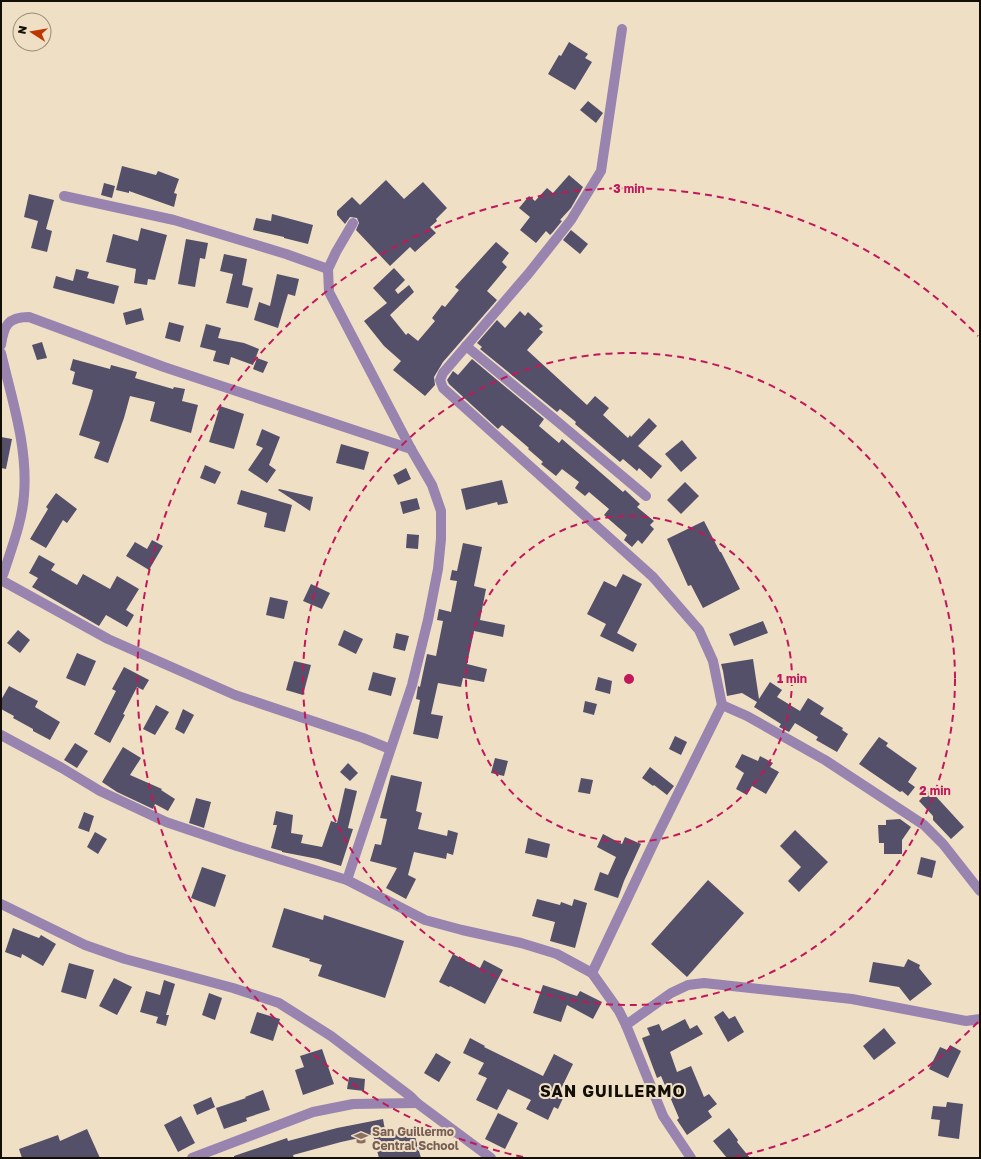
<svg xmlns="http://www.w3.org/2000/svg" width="981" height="1159" font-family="'Golos Text',sans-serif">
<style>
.building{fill:#545069}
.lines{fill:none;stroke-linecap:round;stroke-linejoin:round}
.minor{stroke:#9983af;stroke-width:10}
.ring{fill:none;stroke:#c2185b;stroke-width:2;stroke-dasharray:7 5}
.labels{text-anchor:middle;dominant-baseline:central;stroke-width:4;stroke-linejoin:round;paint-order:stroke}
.education-label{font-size:12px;font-weight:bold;fill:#785e54;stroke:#efdfc5;text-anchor:start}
.district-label{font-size:16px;font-weight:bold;letter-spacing:1px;fill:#140f06;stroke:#efdfc5}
.centre{fill:#c2185b;stroke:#efdfc5;stroke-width:2}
.ring-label{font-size:12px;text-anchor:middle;font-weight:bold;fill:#c2185b;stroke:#efdfc5;stroke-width:4;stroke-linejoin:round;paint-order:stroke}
</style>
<rect width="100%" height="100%" fill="#efdfc5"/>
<g class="building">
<path d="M569,42L588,54L585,58L592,62L575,90L548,74L559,55L561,56Z"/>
<path d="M588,101L603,113L596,123L580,110Z"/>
<path d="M122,166L156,175L158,171L179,179L174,193L177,194L174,207L129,191V193L116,190Z"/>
<path d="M569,175L583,187L571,208L560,220L562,221L553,232L550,235L546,231L536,243L520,230L530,217L519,208L529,196L535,201L547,188L553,193Z"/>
<path d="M386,180L404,199L423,182L447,208L436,219L437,221L430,227L436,233L415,252L410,247L390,266L356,230L359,223L357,218L350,217L345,224L337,215V211L352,197L360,205Z"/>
<path d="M104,183L115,186L112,198L101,195Z"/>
<path d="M29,194L54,200L46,229L52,231L47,252L31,248L38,221L24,217Z"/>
<path d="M272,214L313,225L308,244L284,238V237L253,230L256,218L271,221Z"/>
<path d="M141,228L167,235L155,280L148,279L147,285L134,283L136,269L106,262L113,234L138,241Z"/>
<path d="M571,230L588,244L580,254L563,240Z"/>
<path d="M186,239L208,243L205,259L200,258L195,287L178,284Z"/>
<path d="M496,242L509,253L502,262L507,267L487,291L497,300L443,362L434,377L435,385L425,396L393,370L401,361L384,346L364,321L387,303L373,288L394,268L405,280L395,290L398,294L409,285L414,292L390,315L406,335L408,333L418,341L435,321L432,318L442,305L445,307L459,290L455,287Z"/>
<path d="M224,254L247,259L242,285L253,288L248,308L226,303L233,274L220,271Z"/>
<path d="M76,269L89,272L87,278L119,286L114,304L53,288L56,276L73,281Z"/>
<path d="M277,274L299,279L295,296L288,294L278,328L254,320L259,302L270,306Z"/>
<path d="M141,308L144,320L126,325L123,313Z"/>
<path d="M520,311L525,316L528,312L543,326L539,329L543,332L527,350L587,405L595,396L609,408L603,415L628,438L630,435L631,437L649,418L657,426L638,446L662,466L651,479L639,468L637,471L623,459L620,462L575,424L576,422L560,409L557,412L480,349L482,347L477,343L497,320L505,328Z"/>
<path d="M169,322L184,326L180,342L165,338Z"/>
<path d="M206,324L221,328L218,338L244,343L259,349L253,365L231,357L229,365L213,361L216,351L200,347Z"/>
<path d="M42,342L47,358L37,360L32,345Z"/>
<path d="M257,358L268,362L263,373L253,369Z"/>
<path d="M73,359L110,369L111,365L137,372L135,378L173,389L174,387L185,389L182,401L198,405L191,433L150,421L155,402L130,396L124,418L108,463L94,458L100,442L79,435L91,398L93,390L72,384L75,372L70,370Z"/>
<path d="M472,359L544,419L539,426L559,443L562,439L623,492L625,490L640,504L637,507L654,521L650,525L654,529L642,544L638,540L632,547L624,540L627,535L604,515L609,509L589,492L585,496L575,488L579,482L562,469L556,476L541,464L543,462L528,449L529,448L502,425L498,429L449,384L447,380L453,371L458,375Z"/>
<path d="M220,406L244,414L234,449L209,442Z"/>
<path d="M262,429L280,437L269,465L276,470L267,483L248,470L263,448L256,445Z"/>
<path d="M1,437L12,439L6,469L1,468Z"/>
<path d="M682,440L697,458L681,472L665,454Z"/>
<path d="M341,444L369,452L364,470L336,463Z"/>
<path d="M205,465L221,472L215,484L200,478Z"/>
<path d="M406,468L411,479L398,485L393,475Z"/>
<path d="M502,480L508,503L498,505L497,502L466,510L461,489Z"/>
<path d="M685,482L699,496L681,514L667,500Z"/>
<path d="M279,489L313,497L310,511L278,490Z"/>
<path d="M241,490L292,505L285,532L264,527L267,513L237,504Z"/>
<path d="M56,493L77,509L67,523L63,520L46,548L30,539L48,509L46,507Z"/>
<path d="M417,498L420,509L403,514L400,502Z"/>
<path d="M704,521L720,552H721L740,589L703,608L691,585L688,586L667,539Z"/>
<path d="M407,534L419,535L418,549L406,548Z"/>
<path d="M152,540L163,546L149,570L126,556L135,542L147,549Z"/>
<path d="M463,543L482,547L474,586L486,589L480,620L505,625L503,637L474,631L467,664L487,669L484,682L463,678L461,687L438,683L431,714L443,716L438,739L413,734L420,700L416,699L418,686L420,687L427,654L436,656L443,621L437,620L439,609L451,612L457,581L450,580L452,570L457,571Z"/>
<path d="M39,555L55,564L51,570L77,585L83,574L110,589L117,576L139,589L126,610L134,615L127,627L106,615L99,626L32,587L38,578L29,573Z"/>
<path d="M623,574L642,584L617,633L637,644L633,652L600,636L606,624L587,614L604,581L616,587Z"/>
<path d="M311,584L330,593L322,609L303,601Z"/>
<path d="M270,597L288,601L284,619L266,615Z"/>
<path d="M763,621L768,633L734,646L729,634Z"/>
<path d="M18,630L30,640L20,653L7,643Z"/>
<path d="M344,630L363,639L356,654L338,645Z"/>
<path d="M396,633L409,636L405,651L393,648Z"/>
<path d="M77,653L96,661L85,686L66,678Z"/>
<path d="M753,659L759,699L770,682L782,690L777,697L800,711L808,698L824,708L820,714L843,728L842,730L848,734L837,752L816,740L818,737L795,723L789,732L779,727L781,724L754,707L757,702L742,693L727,696L723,671L721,664Z"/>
<path d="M294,661L311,665L303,695L286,690Z"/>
<path d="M124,667L149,680L143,690L137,687L123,714L125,715L110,743L94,734L116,691L112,689Z"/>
<path d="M373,672L396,678L391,696L368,690Z"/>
<path d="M598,677L612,681L610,694L595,690Z"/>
<path d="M9,686L38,701L35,707L60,722L50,740L33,731V729L13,718L14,716L1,709V700Z"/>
<path d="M585,701L597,704L594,715L583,712Z"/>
<path d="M156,705L169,712L155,735L143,729Z"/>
<path d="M183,709L194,715L184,734L175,729Z"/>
<path d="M675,736L687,742L681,755L669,749Z"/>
<path d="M879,737L888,743L886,746L917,768L908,782L915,787L908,796L902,791L900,792L859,764Z"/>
<path d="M75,743L88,751L77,768L64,760Z"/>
<path d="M123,747L141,758L130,775L162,789L161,790L175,799L168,811L155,804L153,809L117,792L102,782Z"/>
<path d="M742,754L758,761L760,756L773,763L770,767L779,772L766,794L752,786L747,795L736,789L744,773L735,767Z"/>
<path d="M495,758L508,761L504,776L491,773Z"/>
<path d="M348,763L358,773L350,781L340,772Z"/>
<path d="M650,767L674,786L667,795L654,785L653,786L642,778Z"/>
<path d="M391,775L422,782L416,811L422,813L418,829L447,836L448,830L458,833L453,855L447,853L446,859L414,852L408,875L416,879L406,899L386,888L397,868L370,861L375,844L381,845L387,819L380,818Z"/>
<path d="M581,778L593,780L590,794L578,792Z"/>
<path d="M345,788L357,791L348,828L353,829L341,866L318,859L282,852V851L271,848L277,825H273L276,811L293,815L291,833L303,835L301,843L322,847L331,821L337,823Z"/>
<path d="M928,791L929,793L931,791L964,827L951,839L933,820V816L919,801Z"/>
<path d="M196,798L211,802L204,828L189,823Z"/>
<path d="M84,812L94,816L89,832L78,828Z"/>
<path d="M900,819L911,827L902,840V854H884V843H879L878,825H886V820Z"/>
<path d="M795,830L828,862L799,892L788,881L801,867L780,846Z"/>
<path d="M95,832L107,839L98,854L87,847Z"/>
<path d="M603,834L622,844L625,837L641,844L624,881L618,898L594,890L600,872L608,875L616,857L597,847Z"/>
<path d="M528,838L550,844L547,858L525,853Z"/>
<path d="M921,857L936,861L932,878L917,874Z"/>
<path d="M202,867L226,875L215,907L191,898Z"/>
<path d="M708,880L744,913L687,977L651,944Z"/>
<path d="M537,899L560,905L561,902L572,906L574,899L587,903L575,948L550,941L555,922L532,916Z"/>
<path d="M284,908L323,920L324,915L404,941L385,998L318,976L322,965L309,961L310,959L272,947Z"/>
<path d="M13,928L39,938L41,935L56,944L43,966L22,954L21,958L5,952Z"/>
<path d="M453,954L480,968L484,960L503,970L485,1004L450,986L449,987L439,982Z"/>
<path d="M908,959L920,965L919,968L932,984L910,1001L899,987L869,982L873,962L904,967Z"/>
<path d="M69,963L94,970L86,999L61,992Z"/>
<path d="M114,978L132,987L117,1015L99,1006Z"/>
<path d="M164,980L175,984L166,1015H169L166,1026L156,1023L158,1017L140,1012L146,991L160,995Z"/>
<path d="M543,985L577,996L580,991L602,1002L593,1019L567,1005L561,1022L533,1013Z"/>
<path d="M209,993L222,998L215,1020L202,1015Z"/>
<path d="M723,1011L729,1019L735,1016L744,1032L728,1042L714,1017Z"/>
<path d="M257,1012L280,1019L273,1041L250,1033Z"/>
<path d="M685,1019L690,1029L697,1025L703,1034L670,1052L677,1072L691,1066L704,1097L709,1094L717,1104L708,1111L712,1117L687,1135L677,1120L679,1118L661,1076L657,1078L642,1038L650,1035L647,1028L659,1024L662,1031Z"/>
<path d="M884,1028L896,1043L874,1060L863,1046Z"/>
<path d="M470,1038L485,1046L484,1047L543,1076L554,1054L573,1064L559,1093L564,1096L558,1109L554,1107L548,1120L526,1109L531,1100L508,1089L497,1110L476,1100L487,1078L478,1074L484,1063L463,1053Z"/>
<path d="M950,1045L961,1051L948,1078L929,1069L940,1047L947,1050Z"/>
<path d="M322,1049L334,1084L303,1095L295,1070L304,1067L300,1056Z"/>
<path d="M436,1053L451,1062L439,1082L424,1073Z"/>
<path d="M349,1077L365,1079L364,1091L347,1089Z"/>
<path d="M263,1090L270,1110L246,1118L247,1121L224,1129L216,1108L246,1098L245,1097Z"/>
<path d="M211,1097L215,1107L197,1115L193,1105Z"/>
<path d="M947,1102L963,1104L959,1139L938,1136L940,1120L931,1119L933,1106L946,1107Z"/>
<path d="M498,1113L518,1123L505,1149L485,1139Z"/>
<path d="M181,1116L195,1143L178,1152L164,1125Z"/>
<path d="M383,1119L386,1136L413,1129L421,1158H379L373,1135L341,1142L293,1155L294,1158H234V1156L287,1138L288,1141L337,1128Z"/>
<path d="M729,1128L738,1140L737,1142L750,1158H727L713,1141Z"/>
<path d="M87,1129L100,1158H22L19,1149L58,1135L60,1141Z"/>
</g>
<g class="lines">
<g class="minor">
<path d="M64,196L174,220L286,254L328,269"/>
<path d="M1,345C4,325 8,317 29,317L164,367L411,449"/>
<path d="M466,346L558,422L646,496"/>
<path d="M1,353C12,400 28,447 24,495C22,522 12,547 4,572L1,579"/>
<path d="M1,580L108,639L235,695L363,738L390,749"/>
<path d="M722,705L747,716L825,760L924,825L943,844L980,891"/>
<path d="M1,735L62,768L100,791L166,822L237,846L347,880L425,920L462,930L521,943L557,954L592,973L619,1011L626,1025L663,1116L691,1158"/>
<path d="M347,880L412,685L428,620L438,569L441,539V511L432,485L411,449L329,292L328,269L336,252L353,223"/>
<path d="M1,904L85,945L125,959L233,988L279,1003L331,1036L410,1096L417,1103L491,1158"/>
<path d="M592,973L657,836L722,705L713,661L699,630L653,577L443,388L440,380L443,373L529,273L571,220L601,171L622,29"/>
<path d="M626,1025L671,993L688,985L704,983L852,999L966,1021L980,1019"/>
<path d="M192,1158L313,1112L353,1104L417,1103"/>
</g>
</g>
<g class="ring">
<circle cx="629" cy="679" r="163"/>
<circle cx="629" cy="679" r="326"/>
<path d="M978 1022A490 490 0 0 1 735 1157M523 1157A490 490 0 1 1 978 336"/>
</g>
<defs>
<symbol id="school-bare" viewBox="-9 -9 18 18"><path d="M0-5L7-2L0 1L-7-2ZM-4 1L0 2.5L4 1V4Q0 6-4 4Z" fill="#8d6e63" stroke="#efdfc5" stroke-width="2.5" paint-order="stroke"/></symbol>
</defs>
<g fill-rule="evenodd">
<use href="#school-bare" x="351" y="1128" width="20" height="20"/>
</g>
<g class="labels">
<g class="education-label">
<text x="372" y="1131">San Guillermo<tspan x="372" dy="14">Central School</tspan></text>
</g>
<g class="district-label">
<text x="613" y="1091">SAN GUILLERMO</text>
</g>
</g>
<circle cx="629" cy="679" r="6" class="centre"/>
<g class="ring-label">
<text x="629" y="193">3 min</text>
<text x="792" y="683">1 min</text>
<text x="935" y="795">2 min</text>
</g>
<rect width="981" height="1159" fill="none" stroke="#140f06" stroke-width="4"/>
<g transform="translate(32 32) rotate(282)"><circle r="19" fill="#efdfc5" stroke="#978c79"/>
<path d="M0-3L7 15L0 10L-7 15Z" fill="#be3600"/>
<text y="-6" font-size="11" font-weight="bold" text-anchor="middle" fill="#140f06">N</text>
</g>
</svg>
